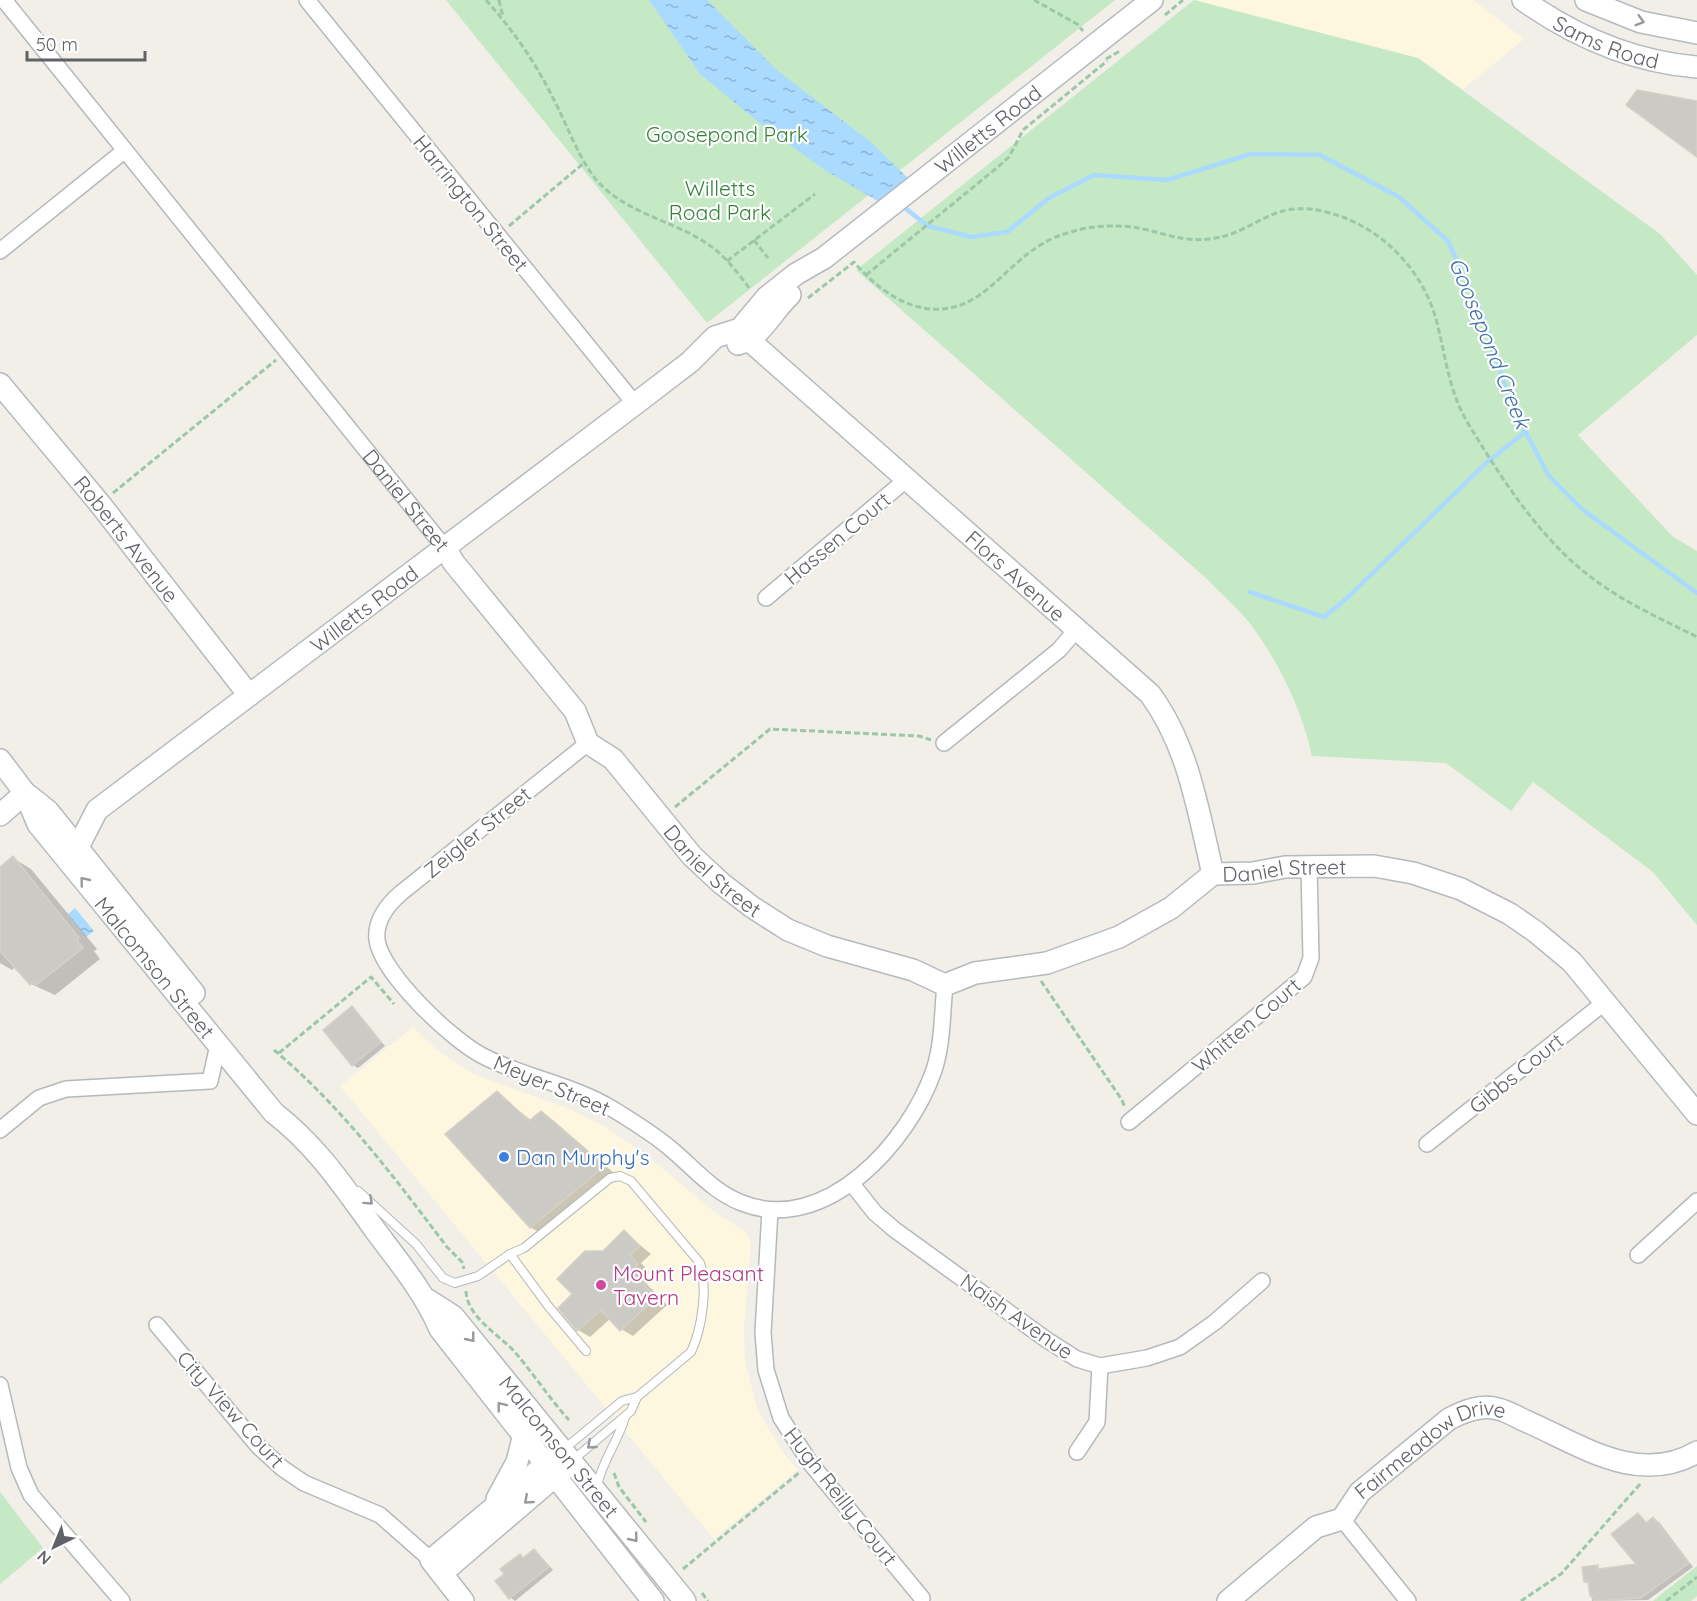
<svg xmlns="http://www.w3.org/2000/svg" width="1697" height="1601" font-family="Quicksand,sans-serif">
<style>
.commercial{fill:#fef7e0}
.park{fill:#c5e8c5}
.water{fill:url(#water-ripples)}
.shadow{fill:#0003}
.lines{fill:none;stroke-linecap:round;stroke-linejoin:round}
.stream{stroke:#aadaff;stroke-width:4.5}
.building{fill:#cccac5;stroke:#d6d1c6;stroke-width:1.5}
.lane-casing{stroke:#b5b8bc;stroke-width:10}
.street-casing{stroke:#b5b8bc;stroke-width:18}
.secondary-casing{stroke:#b6babf;stroke-width:24}
.path{stroke:#9cc7a9;stroke-width:3;stroke-dasharray:6 3;stroke-linecap:butt}
.lane{stroke:#fff;stroke-width:8}
.street{stroke:#fff;stroke-width:15}
.secondary{stroke:#fff;stroke-width:21}
.oneway{stroke:#979a9d}
.shop-dot{fill:#3f7fe0;stroke:#fff;stroke-width:2}
.hotel-dot{fill:#d1479c;stroke:#fff;stroke-width:2}
.labels{text-anchor:middle;dominant-baseline:central;stroke-width:4.5;stroke-linejoin:round;paint-order:stroke}
.street-label{font-size:21px;fill:#5f6368;stroke:#fff}
.park-label{font-size:21px;fill:#348238;stroke:#fff}
.shop-label{font-size:21px;fill:#366cbe;stroke:#fff;text-anchor:start}
.hotel-label{font-size:21px;fill:#b23c85;stroke:#fff;text-anchor:start}
.water-label{font-size:22px;font-style:italic;fill:#4174aa;stroke:#fff}
</style>
<defs>
<pattern id="water-ripples" width="26" height="14" patternUnits="userSpaceOnUse" patternTransform="scale(1.5)"><rect width="26" height="14" fill="#aadaff"/><path d="M2 4q2-2 4 0t4 0M15 11q2-2 4 0t4 0" fill="none" stroke="#8eb4d2"/></pattern>
</defs>
<rect width="100%" height="100%" fill="#f1efe8"/>
<g class="commercial">
<path d="M1194,0H1473L1524,39L1463,89L1418,58Z"/>
<path d="M413,1027L437,1050L473,1074L569,1109L602,1125L649,1157L714,1212L747,1232L751,1244L744,1328L745,1362L758,1411L784,1454L798,1470L714,1539L340,1086Z"/>
</g>
<g class="park">
<path d="M446,0H1115L707,323Z"/>
<path d="M1194,0L1418,58L1660,234L1697,275V335L1578,435L1672,536L1697,551V925L1653,872L1533,782L1511,811L1446,763L1312,756C1302,709 1280,665 1252,626C1239,609 1222,595 1207,579L856,270Z"/>
<path d="M0,1492L43,1548L0,1584Z"/>
<path d="M1697,1566V1596L1691,1601H1653Z"/>
</g>
<g class="water">
<path d="M649,0H707L779,72L871,142L910,180L883,204L826,171L757,121L700,74Z"/>
<path d="M75,908L94,931L86,937L68,914Z"/>
</g>
<g class="shadow">
<path d="M13,858L31,869L97,949L94,951L100,959L55,995L31,984L16,966L12,970L0,963V869Z"/>
<path d="M352,1008L385,1046L358,1068L353,1065Z"/>
<path d="M497,1093L532,1121L541,1113L553,1120L615,1174L542,1234L530,1227Z"/>
<path d="M624,1232L651,1254L641,1263L649,1272L642,1279L667,1305L633,1336L621,1329L611,1318L590,1337L578,1330L560,1308L574,1294L604,1253Z"/>
<path d="M1638,1515L1648,1524L1654,1519L1659,1522L1693,1567L1648,1600L1592,1601L1590,1584L1585,1581L1597,1567L1603,1570L1639,1566Z"/>
<path d="M535,1550L553,1570L515,1601L510,1597L506,1574L520,1556L524,1559Z"/>
</g>
<g class="lines">
<g class="stream">
<path d="M901,205L928,226L971,237L1007,232L1049,198L1094,175L1167,180L1251,154L1320,155L1399,197L1448,241L1484,319L1511,405L1549,476L1583,510L1697,593"/>
<path d="M1250,592L1324,617L1347,598L1485,464L1525,432"/>
</g>
</g>
<g class="building">
<path d="M1637,90L1697,101V157L1626,105Z"/>
<path d="M13,856L79,938L77,940L83,948L36,985L33,982L30,985L0,951V867Z"/>
<path d="M352,1006L381,1042L352,1066L323,1030Z"/>
<path d="M497,1091L529,1121L541,1111L605,1166L530,1228L445,1134Z"/>
<path d="M624,1230L640,1246L630,1255L638,1264L631,1271L656,1298L620,1331L601,1310L577,1331L558,1308L572,1294L557,1279L585,1251H603Z"/>
<path d="M1638,1513L1646,1523L1653,1517L1689,1563L1641,1598L1594,1601L1593,1596H1590L1588,1582H1584L1582,1567L1598,1565V1569L1636,1564L1611,1534Z"/>
<path d="M534,1549L549,1567L509,1599L495,1581L504,1574L500,1569L520,1554L523,1558Z"/>
</g>
<g class="lines">
<defs>
<g id="lane">
<path d="M358,1191L416,1244L443,1278L455,1283L478,1276L510,1254L524,1248L610,1178L620,1176L631,1181L700,1263C708,1287 702,1329 691,1352L637,1397L622,1401L563,1450"/>
<path d="M510,1254L549,1307L586,1351"/>
<path d="M573,1460L631,1411L637,1397"/>
<path d="M597,1486C602,1461 618,1442 625,1417"/>
</g>
<g id="street">
<path id="s1" d="M4,0L445,548"/>
<path d="M307,0L635,404"/>
<path d="M0,251L124,151"/>
<path d="M766,598L907,479"/>
<path d="M588,743L401,893C387,905 375,921 377,940C382,974 451,1039 481,1055C522,1077 571,1084 611,1108C632,1121 652,1133 671,1149C694,1168 713,1192 742,1203C826,1236 910,1141 934,1070C943,1043 942,1013 945,985"/>
<path d="M944,743L1059,650L1077,629"/>
<path d="M1129,1122L1304,977L1311,958L1309,867"/>
<path d="M0,1130L39,1098L66,1089L210,1081L218,1045"/>
<path d="M1427,1144L1605,1002"/>
<path d="M852,1184L875,1213L895,1230L1047,1340L1077,1359L1100,1366L1147,1358L1180,1347L1215,1322L1262,1281"/>
<path d="M770,1210L763,1333L766,1370L781,1418L811,1464L922,1598"/>
<path d="M1638,1255L1697,1201"/>
<path d="M157,1325L258,1446L282,1468L304,1483L380,1515L431,1560"/>
<path d="M0,1385L19,1468L31,1495L122,1601"/>
<path d="M1077,1452L1097,1422L1100,1366"/>
<path d="M1342,1519L1408,1601"/>
</g>
<g id="secondary">
<path id="s2" d="M1523,0C1574,36 1634,62 1697,67"/>
<path d="M1586,0L1641,22L1697,33"/>
<path id="s3" d="M740,329L749,340L1150,694C1189,747 1198,811 1213,874"/>
<path d="M738,344C762,337 772,311 790,295"/>
<path id="s4" d="M0,384L100,504L249,695"/>
<path id="s5" d="M445,548L454,563L575,711L588,743L613,759L692,856L721,883L752,907L788,930L827,946L913,970L945,985L975,973L1047,963L1119,937L1171,908L1213,874L1253,873L1285,867L1374,866L1413,873L1461,889L1510,914L1536,932L1572,962L1697,1114"/>
<path id="s6" d="M0,760L25,793L38,824L274,1113C316,1145 344,1187 375,1230C399,1262 424,1292 440,1329L653,1601"/>
<path d="M28,795L48,811L194,993"/>
<path d="M0,815L25,793"/>
<path id="s7" d="M78,847L97,810L635,404L690,362L715,337L740,329L767,297L796,274L824,258L1152,0"/>
<path id="s8" d="M428,1300L453,1316L685,1601"/>
<path d="M497,1499L517,1462L524,1434"/>
<path d="M442,1573L567,1466"/>
<path d="M463,1601L431,1560L557,1455"/>
<path id="s9" d="M1228,1601L1316,1527L1342,1519L1360,1492L1449,1419C1464,1411 1481,1404 1498,1409C1508,1411 1518,1418 1528,1422C1582,1446 1639,1486 1697,1452"/>
</g>
</defs>
<use href="#lane" class="lane-casing"/>
<use href="#street" class="street-casing"/>
<use href="#secondary" class="secondary-casing"/>
<g class="path">
<path d="M486,0C512,29 536,63 553,98C567,124 581,166 602,186C631,214 673,221 706,243C724,254 737,272 750,289"/>
<path d="M499,0L503,17"/>
<path d="M1034,0L1077,24L1083,31"/>
<path d="M1165,15L1183,0"/>
<path d="M1106,59L1120,51"/>
<path d="M509,226L585,162"/>
<path d="M754,240L768,258"/>
<path d="M727,261L815,194"/>
<path d="M866,275L999,166L1009,157L1023,130L1107,61"/>
<path d="M808,298L854,262C888,302 937,329 985,291C1014,268 1032,242 1071,232C1093,225 1120,224 1143,229C1166,234 1184,242 1209,239C1257,234 1270,196 1330,213C1381,227 1422,269 1436,319C1446,356 1448,391 1469,425C1503,481 1544,545 1599,583C1629,605 1664,620 1697,637"/>
<path d="M113,493L276,360"/>
<path d="M675,807L770,729L919,736L931,740"/>
<path d="M1041,981L1122,1100L1125,1108"/>
<path d="M274,1050C342,1107 394,1177 447,1247L462,1262L464,1269"/>
<path d="M279,1053L371,977L394,1004"/>
<path d="M466,1291C467,1317 498,1334 514,1351C533,1373 549,1398 569,1420"/>
<path d="M614,1473L619,1487L646,1522"/>
<path d="M683,1569L800,1472"/>
<path d="M702,1593L708,1601"/>
<path d="M1521,1601L1561,1574L1641,1483"/>
<path d="M1666,1601L1697,1577"/>
</g>
<use href="#lane" class="lane"/>
<use href="#street" class="street"/>
<use href="#secondary" class="secondary"/>
</g>
<defs><path id="oneway-chevron" d="M-2-3.5L2.5 0L-2 3.5" fill="none" stroke-width="1.6" stroke-linecap="round" stroke-linejoin="round" transform="scale(1.5)"/></defs>
<g class="oneway">
<use href="#oneway-chevron" transform="translate(1640 21) rotate(16)"/>
<use href="#oneway-chevron" transform="translate(84 881) rotate(-129)"/>
<use href="#oneway-chevron" transform="translate(369 1201) rotate(42)"/>
<use href="#oneway-chevron" transform="translate(471 1338) rotate(51)"/>
<use href="#oneway-chevron" transform="translate(501 1406) rotate(-128)"/>
<use href="#oneway-chevron" transform="translate(591 1445) rotate(139)"/>
<use href="#oneway-chevron" transform="translate(528 1500) rotate(139)"/>
<use href="#oneway-chevron" transform="translate(634 1538) rotate(51)"/>
</g>
<circle class="shop-dot" cx="504" cy="1157" r="6"/>
<circle class="hotel-dot" cx="601" cy="1285" r="6"/>
<g class="labels">
<g class="street-label">
<text stroke="none"><textPath href="#s2" startOffset="94">Sams Road</textPath></text>
<text stroke="none"><textPath href="#s7" startOffset="1166">Willetts Road</textPath></text>
<text transform="translate(471 203) rotate(51)">Harrington Street</text>
<text stroke="none"><textPath href="#s1" startOffset="642">Daniel Street</textPath></text>
<text stroke="none"><textPath href="#s4" startOffset="200">Roberts Avenue</textPath></text>
<text transform="translate(837 538) rotate(-40)">Hassen Court</text>
<text stroke="none"><textPath href="#s3" startOffset="370">Flors Avenue</textPath></text>
<text stroke="none"><textPath href="#s7" startOffset="376">Willetts Road</textPath></text>
<text transform="translate(477 832) rotate(-39)">Zeigler Street</text>
<text stroke="none"><textPath href="#s5" startOffset="423">Daniel Street</textPath></text>
<text stroke="none"><textPath href="#s5" startOffset="1053">Daniel Street</textPath></text>
<text stroke="none"><textPath href="#s6" startOffset="260">Malcomson Street</textPath></text>
<text transform="translate(1246 1025) rotate(-40)">Whitten Court</text>
<text transform="translate(1516 1073) rotate(-39)">Gibbs Court</text>
<text transform="translate(552 1085) rotate(23)">Meyer Street</text>
<text transform="translate(1017 1316) rotate(35)">Naish Avenue</text>
<text transform="translate(231 1409) rotate(48)">City View Court</text>
<text stroke="none"><textPath href="#s8" startOffset="198">Malcomson Street</textPath></text>
<text stroke="none"><textPath href="#s9" startOffset="260">Fairmeadow Drive</textPath></text>
<text transform="translate(841 1496) rotate(52)">Hugh Reilly Court</text>
</g>
<g class="park-label">
<text x="727" y="134">Goosepond Park</text>
<text x="720" y="188">Willetts<tspan x="720" dy="24">Road Park</tspan></text>
</g>
<g class="shop-label">
<text x="516" y="1157">Dan Murphy's</text>
</g>
<g class="hotel-label">
<text x="613" y="1273">Mount Pleasant<tspan x="613" dy="24">Tavern</tspan></text>
</g>
<g class="water-label">
<text transform="translate(1490 343) rotate(68)">Goosepond Creek</text>
</g>
</g>
<g transform="translate(54 1547) rotate(223)" stroke="#ffffff" stroke-width="4.5" paint-order="stroke">
<path d="M0-4.5L10 22L0 15L-10 22Z" fill="#5f6368"/>
<text y="-9" font-size="16" font-weight="bold" text-anchor="middle" fill="#5f6368">N</text>
</g>
<path d="M27 51v9h118v-9" fill="none" stroke="#5f6368" stroke-width="3"/>
<text x="36" y="51" font-size="18" fill="#5f6368" stroke="#ffffff" stroke-width="4.5" paint-order="stroke">50 m</text>
</svg>
